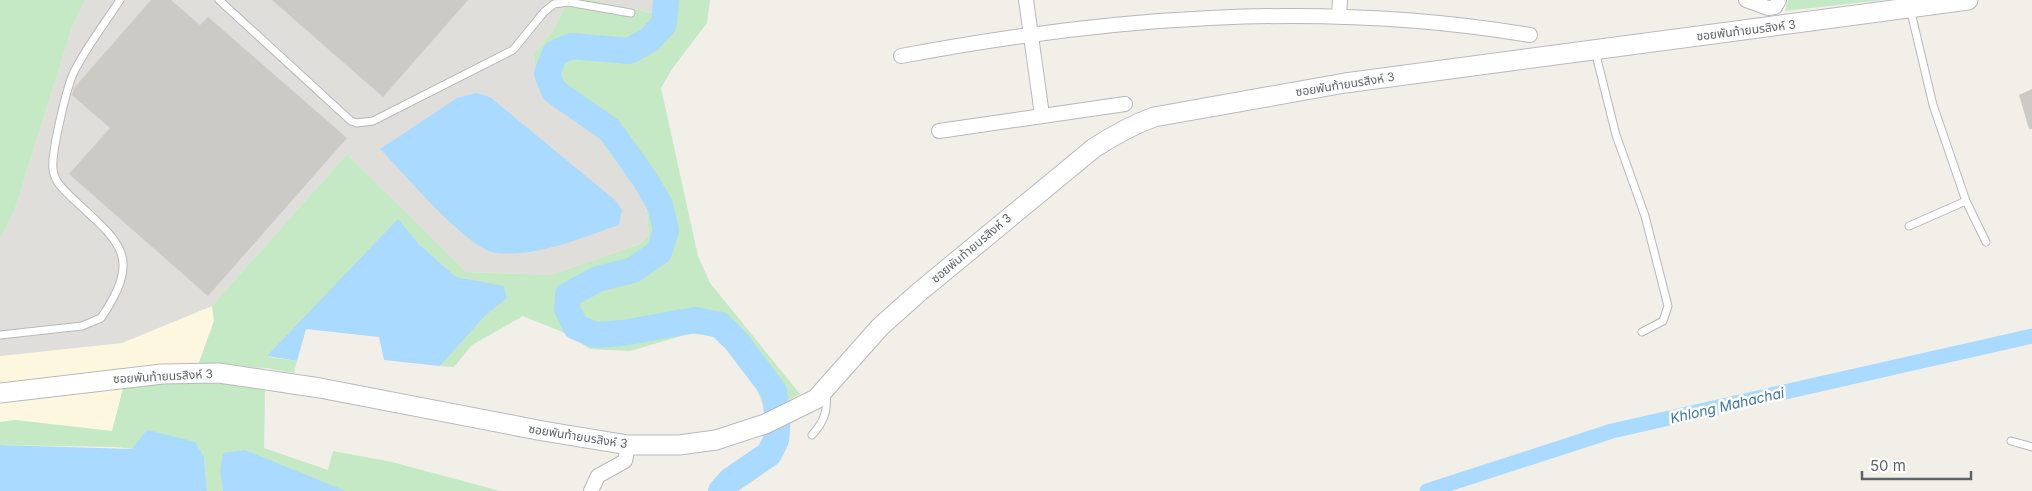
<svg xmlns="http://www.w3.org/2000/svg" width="2032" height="491" font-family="Inter,'Noto Sans Thai',sans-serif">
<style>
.commercial{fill:#fef7e0}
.industrial{fill:#e0deda}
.green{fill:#c5e8c5}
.water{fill:#aadaff}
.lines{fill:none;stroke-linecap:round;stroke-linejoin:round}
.canal{stroke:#aadaff;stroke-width:15}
.river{stroke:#aadaff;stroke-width:26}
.building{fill:#cccac5}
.lane-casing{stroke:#b5b8bc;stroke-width:9}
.street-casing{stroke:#b5b8bc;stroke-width:16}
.secondary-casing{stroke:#b6babf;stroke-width:21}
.lane{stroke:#fff;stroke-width:7}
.street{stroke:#fff;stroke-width:14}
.secondary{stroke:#fff;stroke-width:19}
.labels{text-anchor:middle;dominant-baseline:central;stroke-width:5;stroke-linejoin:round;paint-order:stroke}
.street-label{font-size:12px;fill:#5f6368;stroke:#fff}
.water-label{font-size:14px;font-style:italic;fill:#4174aa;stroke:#fff}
</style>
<rect width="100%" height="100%" fill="#f1efe8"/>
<path class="commercial" d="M212,306L214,321L192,383L112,431L15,420L0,422V356L122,343Z"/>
<g class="industrial">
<path d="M85,0H569L552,32L534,54L539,91L587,122L646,202L649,235L640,244L551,275L466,272L347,154L212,306L122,343L0,356V239L15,209L72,27Z"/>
<path d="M590,0H655L654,13Z"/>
</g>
<g class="green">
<path d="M0,0H85L72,27L15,209L0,239Z"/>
<path d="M569,0H590L653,13L655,0H710L707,23L672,69L661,88L698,256L710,283L800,394L766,412L749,371L719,335L688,334L630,351L590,349L565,333L523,316L472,345L454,367L440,366L485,316L507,298L504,287L456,277L419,244L398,220L268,357L297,361L294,373L267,368L198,365L214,321L212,306L347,154L466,272L551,275L640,244L649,235L646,202L587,122L539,91L534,54L552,32Z"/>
<path d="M1788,0H1883L1785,11Z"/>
<path d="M169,382L238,384L265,388L264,448L328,470L333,451L392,462L500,491H346L325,484L220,472L223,491H207L204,457L116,447L0,445V422L15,420L112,431L123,388Z"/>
</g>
<g class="water">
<path d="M476,93L490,97L616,201L622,210L619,225C580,238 539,257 496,253C468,250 403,172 380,149L457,98Z"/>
<path d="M398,219L419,244L456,277L504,286L507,298L485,316L440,366L384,360L379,337L306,329L297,361L267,356Z"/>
<path d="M147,430L195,442L204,457L207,491H0V445L132,449Z"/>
<path d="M245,450L346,491H223L220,472L223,453Z"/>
</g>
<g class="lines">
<path class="canal" d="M1427,491L1612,431L2032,336"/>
<path class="river" d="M666,0L664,24L649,40L629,51L572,46L555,53L547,74L554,91L610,130L644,178L660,205L666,230L659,252L633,270L598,279L568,295L567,309L576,327L596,335L623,333L695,320L720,325L736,341L774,391L778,418L776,440L769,454L731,480L721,491"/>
</g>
<g class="building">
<path d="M151,0H171L200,25L208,17L347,138L208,296L69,174L110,128L72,95L74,88Z"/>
<path d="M272,0H468L383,97Z"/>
<path d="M2032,89V129H2029L2019,95Z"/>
</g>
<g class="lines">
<defs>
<g id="lane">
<path d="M219,0L351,121L357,123L373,121L513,50L544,12L554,4L568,2L631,13"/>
<path d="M1910,8L1933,105L1966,201L1986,242"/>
<path d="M1595,51L1616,135L1645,216L1668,306L1663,321L1642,332"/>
<path d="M1909,226L1966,201"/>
<path d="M0,335L82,326L101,318C144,255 119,242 71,197C63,189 54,181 53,169C51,154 67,84 75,70C87,46 105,23 120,0"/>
<path d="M812,435C824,422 828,411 826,393"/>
<path d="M2011,441L2032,447"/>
</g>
<g id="street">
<path d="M1026,0L1042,115"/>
<path d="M1746,0L1768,8L1775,7L1779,0"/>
<path d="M1339,15L1340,0"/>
<path d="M901,56C1107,17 1322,0 1530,35"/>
<path d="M939,131L1125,104"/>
<path d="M591,491L598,476L625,461L628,445"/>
</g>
<path id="secondary" d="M0,393L162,374L219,373L320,388L543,431L628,445H679L716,440L765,424L816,399L880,327L918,293L1094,148C1114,135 1132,125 1154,117L1345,83L1968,0"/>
</defs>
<use href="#lane" class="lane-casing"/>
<use href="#street" class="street-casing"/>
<use href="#secondary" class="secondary-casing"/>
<use href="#lane" class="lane"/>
<use href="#street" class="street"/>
<use href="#secondary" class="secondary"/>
</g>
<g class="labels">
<g class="street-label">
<text transform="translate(1746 30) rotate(-7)">ซอยพันท้ายนรสิงห์ 3</text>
<text transform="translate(1345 84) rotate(-9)">ซอยพันท้ายนรสิงห์ 3</text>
<text transform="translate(971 248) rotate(-40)">ซอยพันท้ายนรสิงห์ 3</text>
<text transform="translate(163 376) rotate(-3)">ซอยพันท้ายนรสิงห์ 3</text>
<text transform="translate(578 436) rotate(9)">ซอยพันท้ายนรสิงห์ 3</text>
</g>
<g class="water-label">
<text transform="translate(1727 405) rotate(-13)">Khlong Mahachai</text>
</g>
</g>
<path d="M1862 471v8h109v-8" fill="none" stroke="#5f6368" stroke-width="2.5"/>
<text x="1870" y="471" font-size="15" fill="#5f6368" stroke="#ffffff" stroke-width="4" paint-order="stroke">50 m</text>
</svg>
